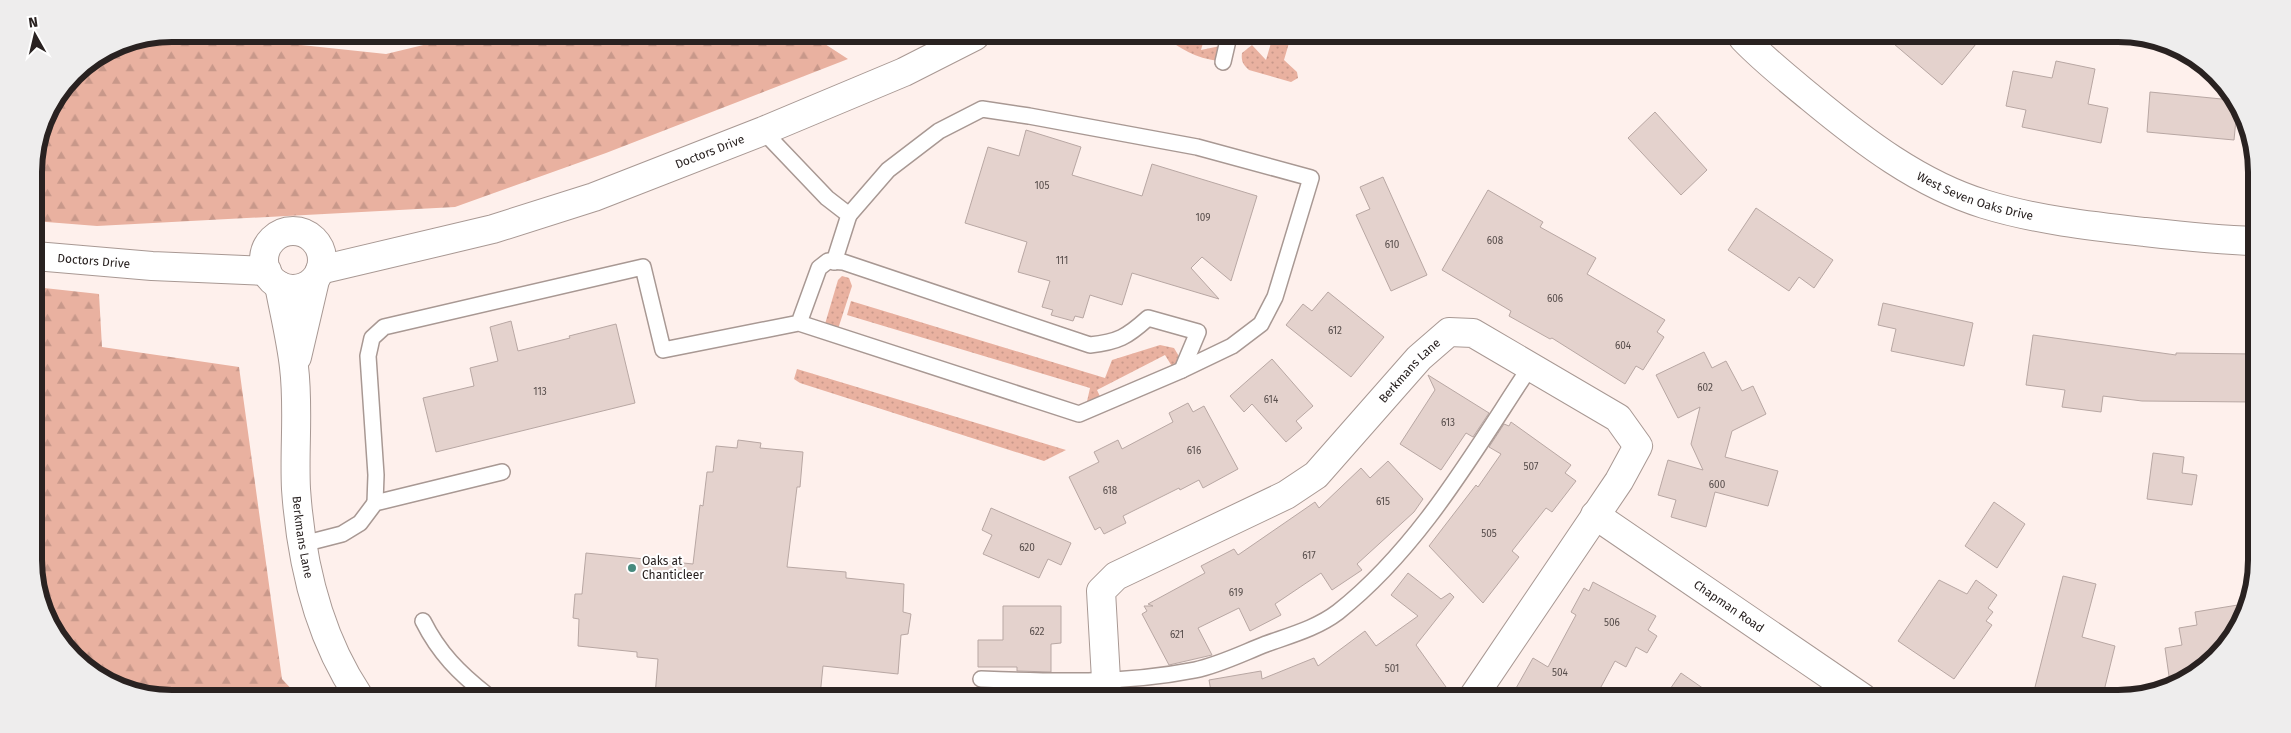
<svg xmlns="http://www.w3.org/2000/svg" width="2291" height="733" font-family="'Fira Sans',sans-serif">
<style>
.forest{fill:url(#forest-firs)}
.garden{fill:url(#garden-dots)}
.building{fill:#e4d2cd;stroke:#b8a7a3}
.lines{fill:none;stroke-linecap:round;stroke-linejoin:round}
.service-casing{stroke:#a89893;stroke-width:18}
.minor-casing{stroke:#a89893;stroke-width:30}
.service{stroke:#fff;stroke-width:15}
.minor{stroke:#fff;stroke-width:28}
.poi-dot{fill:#478a7e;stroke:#fff;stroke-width:2}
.labels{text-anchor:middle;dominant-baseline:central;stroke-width:4;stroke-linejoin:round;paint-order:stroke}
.number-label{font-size:10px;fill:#584e4c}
.street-label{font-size:12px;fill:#292221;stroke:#fff}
.poi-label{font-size:12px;fill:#292221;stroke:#fff;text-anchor:start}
.rim{fill:none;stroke:#292221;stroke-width:6}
</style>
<defs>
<pattern id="forest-firs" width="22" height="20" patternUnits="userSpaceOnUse" patternTransform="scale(1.25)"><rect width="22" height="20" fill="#e9b1a0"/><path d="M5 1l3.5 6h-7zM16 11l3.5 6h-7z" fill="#c8988a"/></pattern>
<pattern id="garden-dots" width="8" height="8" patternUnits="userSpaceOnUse" patternTransform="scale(1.25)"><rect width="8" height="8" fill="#e9b1a0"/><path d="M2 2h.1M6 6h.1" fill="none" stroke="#c8988a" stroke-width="1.8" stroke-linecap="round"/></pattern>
</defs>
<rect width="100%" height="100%" fill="#fef0ec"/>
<g class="forest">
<path d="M172,34H198L386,54L469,34L811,35L848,59L606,153L455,207L97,226L34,221V163L44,119L74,74L119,44Z"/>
<path d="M35,287L99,294L102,347L239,367L282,679L297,695L136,694L68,652L36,588Z"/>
</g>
<g class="garden">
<path d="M1164,36H1205L1201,50L1220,46L1218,61C1196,58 1180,49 1164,36Z"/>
<path d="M1273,36H1291L1284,60L1297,72L1298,78L1291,82L1249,70C1243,65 1241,61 1242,53L1252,45L1266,60Z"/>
<path d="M842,276L849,278L852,286L838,329L825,324L838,280Z"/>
<path d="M851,301L1105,378L1112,360L1160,345L1174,348L1180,358V365L1173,368L1165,355L1097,390L1104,405L1086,406L1090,388L847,315Z"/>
<path d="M797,369L1066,450L1044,461L800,383L794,379Z"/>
</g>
<g class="building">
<path d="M1887,38H1981L1942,85Z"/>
<path d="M2056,61L2095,69L2088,104L2108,108L2101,143L2022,127L2026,110L2006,106L2013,71L2052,78Z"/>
<path d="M2150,92L2232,100L2237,109L2234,140L2147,132Z"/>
<path d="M1655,112L1707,170L1681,195L1628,138Z"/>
<path d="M1026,130L1081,147L1072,175L1142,196L1152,164L1257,196L1231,281L1202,257L1191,268L1219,299L1132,273L1122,305L1090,295L1083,318L1075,316L1073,321L1051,315L1053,310L1042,307L1050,281L1018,272L1027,242L965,223L988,147L1019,156Z"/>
<path d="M1383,177L1427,275L1391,291L1356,215L1370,209L1360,187Z"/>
<path d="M1488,190L1543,222L1540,227L1596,258L1587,274L1665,320L1657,332L1664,337L1643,370L1636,366L1625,384L1552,338L1550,339L1509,316L1511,311L1442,270Z"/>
<path d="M1756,208L1833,260L1814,288L1799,277L1789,291L1728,250Z"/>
<path d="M1328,292L1384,337L1351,377L1286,325L1303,304L1312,311Z"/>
<path d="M1883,303L1973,323L1964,366L1891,351L1896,329L1878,325Z"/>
<path d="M511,321L518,351L570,338L569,336L616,324L635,403L436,452L423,398L474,386L470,368L498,361L490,327Z"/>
<path d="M2033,335L2176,355V353L2254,354L2253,402L2142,401L2103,396L2101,412L2062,407L2065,390L2026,385Z"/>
<path d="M1704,352L1712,368L1726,361L1742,391L1753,386L1766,414L1732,431L1725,457L1778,471L1768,506L1715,492L1706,527L1671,517L1676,500L1658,495L1668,460L1703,470L1691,444L1700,407L1678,418L1656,375Z"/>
<path d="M1272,359L1313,406L1296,421L1302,428L1286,442L1252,404L1244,412L1230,396Z"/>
<path d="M1428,375L1489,413L1473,437L1466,433L1441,470L1400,444L1435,390Z"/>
<path d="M1188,403L1193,412L1204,406L1238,469L1203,488L1199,480L1180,490L1179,488L1123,516L1126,523L1104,534L1100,527L1095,530L1069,477L1099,462L1094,452L1118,440L1122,449L1173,422L1169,413Z"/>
<path d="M1511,422L1571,465L1565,473L1576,481L1552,512L1546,508L1512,551L1519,557L1483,603L1429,546L1476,485L1478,487L1501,454L1489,447L1504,424L1509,426Z"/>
<path d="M738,440L761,443L760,448L803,452L800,487H797L787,567L846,572V578L904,584L903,612L911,614L908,634L901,635L898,674L823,666L820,696H655L658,659L637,657V652L578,646L579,619L573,618L575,594H582L586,553L693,564L700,505L703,506L707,472H713L716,446L737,448Z"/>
<path d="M2153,453L2184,457L2182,473L2197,475L2192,505L2147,499Z"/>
<path d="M1388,461L1423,499L1414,512L1357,564L1362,570L1332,590L1321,573L1275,604L1281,615L1250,631L1239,608L1198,628L1212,655L1169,665L1142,614L1147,611L1144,606H1153L1148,604L1205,573L1201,566L1234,549L1238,555L1315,502L1319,508L1361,468L1370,478Z"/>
<path d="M1994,502L2025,524L1997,568L1965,546Z"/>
<path d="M991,508L1071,543L1061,565L1048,559L1039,578L983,554L992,535L982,530Z"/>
<path d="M1408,573L1441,599L1450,593L1454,597L1416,645L1446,687L1432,697H1212L1209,680L1261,671L1262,679L1314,658L1318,666L1365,631L1376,646L1418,616L1391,595Z"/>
<path d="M2063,576L2096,584L2082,637L2115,646L2102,699L2085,694L2084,699H2032Z"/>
<path d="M1939,580L1967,594L1976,580L1997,595L1988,608L1993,612L1986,621L1992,625L1954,679L1898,641Z"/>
<path d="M1593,582L1656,616L1648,630L1657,636L1647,653L1636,647L1626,667L1615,661L1595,698H1529L1515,690L1533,658L1548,667L1576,615L1571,612L1584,588L1589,591Z"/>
<path d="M2250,603L2234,638L2203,670L2170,683L2165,648L2182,645L2179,628L2197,625L2195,612Z"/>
<path d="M1003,606H1061V643L1051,644V672L1017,671V667H978V640H1003Z"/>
<path d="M1681,673L1717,698H1664Z"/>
<path d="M1016,690H1050V697L1016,696Z"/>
</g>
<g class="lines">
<defs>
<g id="service">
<path d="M1223,62L1229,36"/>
<path d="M763,131L827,198L849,215L834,262"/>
<path d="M849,215L888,170L939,131L982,109L1029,116L1197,147L1311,178L1275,297L1261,324L1232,346L1182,370"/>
<path d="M375,503L376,475L368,356L372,338L384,327L643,267L663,350L799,323L1079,414L1182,370L1198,332L1148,318C1127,337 1118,342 1090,345L843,262L828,261L819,268L799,323"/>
<path d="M303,544L342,534L360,523L375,503L502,472"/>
<path d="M423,621C439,653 459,673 487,695"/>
<path d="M981,679C1053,682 1124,684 1195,670C1219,665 1243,653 1266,644C1291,635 1317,628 1338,612C1420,547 1473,453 1530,367"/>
</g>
<g id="minor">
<path id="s1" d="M1743,38C1764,60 1788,79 1811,98C1863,141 1919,184 1984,204C2036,220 2091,226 2145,232C2181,236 2218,240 2254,241"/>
<circle cx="293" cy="260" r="29"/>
<path id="s2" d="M35,256L152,266L267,271"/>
<path id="s3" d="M320,270L493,229L594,197L763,131L904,72L975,36"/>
<path id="s4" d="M279,285C284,312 291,340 294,367C299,407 294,449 296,489C301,561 318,635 358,695"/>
<path d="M297,357L315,280"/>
<path id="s5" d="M1595,515L1863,698"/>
<path id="s6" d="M1107,697L1101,591L1116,576L1286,495L1316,475L1419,358L1449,332L1473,333L1618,418L1638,446L1619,481L1473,697"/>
</g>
</defs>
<use href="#service" class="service-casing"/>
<use href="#minor" class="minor-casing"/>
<use href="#service" class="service"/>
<use href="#minor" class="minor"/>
</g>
<circle class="poi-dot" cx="632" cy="568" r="5"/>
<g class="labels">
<g class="number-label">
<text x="1042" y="186">105</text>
<text x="1203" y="218">109</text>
<text x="1495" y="241">608</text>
<text x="1392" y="245">610</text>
<text x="1062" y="261">111</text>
<text x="1555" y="299">606</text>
<text x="1335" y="331">612</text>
<text x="1623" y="346">604</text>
<text x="1705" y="388">602</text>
<text x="540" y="392">113</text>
<text x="1271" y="400">614</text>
<text x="1448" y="423">613</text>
<text x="1194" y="451">616</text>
<text x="1531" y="467">507</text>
<text x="1717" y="485">600</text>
<text x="1110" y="491">618</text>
<text x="1383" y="502">615</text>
<text x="1489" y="534">505</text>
<text x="1027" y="548">620</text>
<text x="1309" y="556">617</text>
<text x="1236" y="593">619</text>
<text x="1612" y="623">506</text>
<text x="1037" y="632">622</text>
<text x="1177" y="635">621</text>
<text x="1392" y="669">501</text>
<text x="1560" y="673">504</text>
</g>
<g class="street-label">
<text stroke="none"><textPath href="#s3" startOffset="408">Doctors Drive</textPath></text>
<text stroke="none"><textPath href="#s1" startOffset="284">West Seven Oaks Drive</textPath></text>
<text stroke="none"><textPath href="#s2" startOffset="59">Doctors Drive</textPath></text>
<text stroke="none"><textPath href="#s6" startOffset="492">Berkmans Lane</textPath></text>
<text stroke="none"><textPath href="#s4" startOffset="254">Berkmans Lane</textPath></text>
<text stroke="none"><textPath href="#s5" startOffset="162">Chapman Road</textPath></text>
</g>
<g class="poi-label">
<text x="642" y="561">Oaks at<tspan x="642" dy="14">Chanticleer</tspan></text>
</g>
</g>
<path d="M0 0H2291V733H0ZM172 42H2118A130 130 0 0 1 2248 172V560A130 130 0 0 1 2118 690H172A130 130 0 0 1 42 560V172A130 130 0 0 1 172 42Z" fill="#eeeded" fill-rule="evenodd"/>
<path class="rim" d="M172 42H2118A130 130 0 0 1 2248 172V560A130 130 0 0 1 2118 690H172A130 130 0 0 1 42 560V172A130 130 0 0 1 172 42Z"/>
<g transform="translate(35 35) rotate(352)" stroke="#ffffff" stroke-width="4" paint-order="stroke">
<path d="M0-4L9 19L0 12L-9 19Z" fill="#292221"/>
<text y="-8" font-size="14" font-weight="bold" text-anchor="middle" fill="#292221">N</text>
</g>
</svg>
